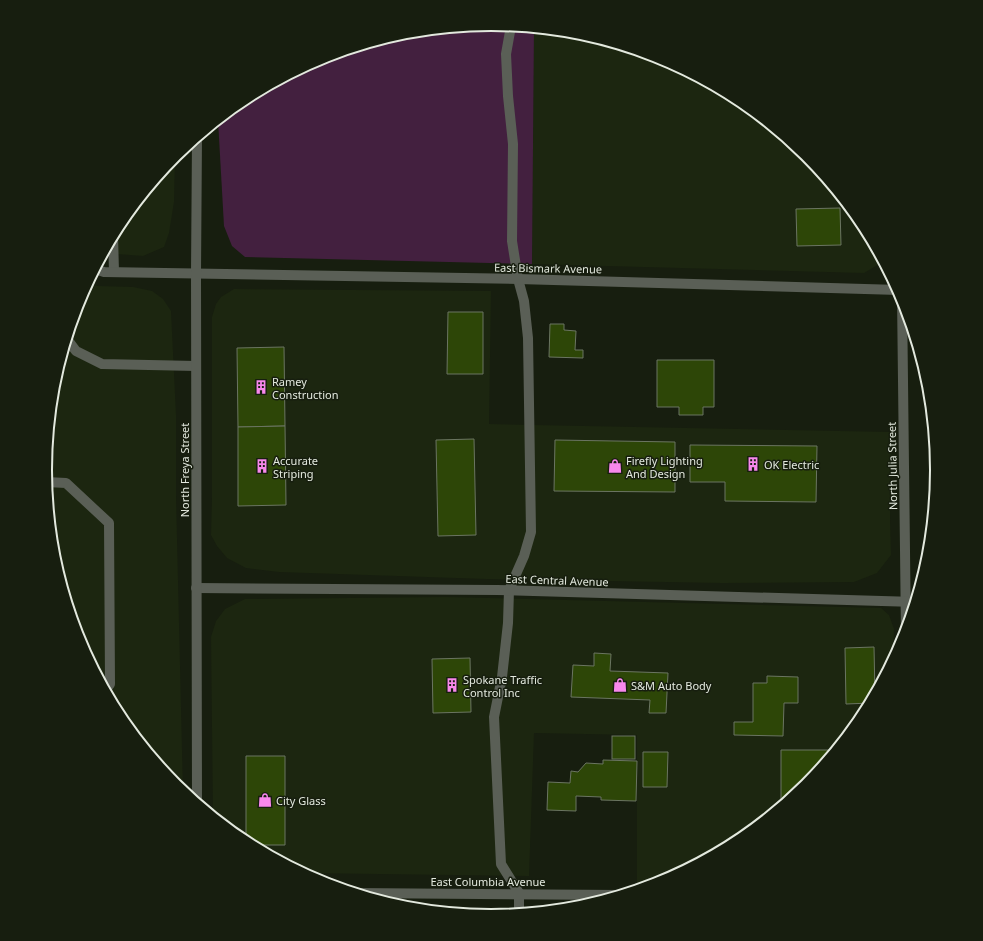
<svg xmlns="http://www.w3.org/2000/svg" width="983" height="941" font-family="'Noto Sans',sans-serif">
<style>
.built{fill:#1c2610}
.green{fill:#43203f}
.building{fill:#2d4607;stroke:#6b7562}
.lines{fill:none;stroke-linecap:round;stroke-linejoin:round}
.minor{stroke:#5a5f56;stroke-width:10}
.labels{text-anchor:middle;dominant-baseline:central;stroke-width:3;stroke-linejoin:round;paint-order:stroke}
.street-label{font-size:11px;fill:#e3e9de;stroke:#171e0f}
.poi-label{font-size:11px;fill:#e3e9de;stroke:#171e0f;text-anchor:start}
.rim{fill:none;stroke:#e3e9de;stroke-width:2}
</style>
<rect width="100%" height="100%" fill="#171e0f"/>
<g class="built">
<path d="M534,28L579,33L663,58L740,99L807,155L863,223L882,259L881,263L864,273L532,264Z"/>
<path d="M175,155L174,202L169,233L164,247L143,256L104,253L120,222Z"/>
<path d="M88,284L98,286L133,287L152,291L163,299L171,311L176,415V496L183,792L176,786L120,718L79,641L54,557L45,470L54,383L79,299Z"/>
<path d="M234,289L491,291L489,424L891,432L890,520L891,555L877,573L854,582L722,583L486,579L279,572L246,568L227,558L217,546L211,535L212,498V317L216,304L221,297Z"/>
<path d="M446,597L881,608L889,615L894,629L893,661L863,719L807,786L739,842L659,884H637V735L534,733L529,876L301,873L243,842L213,817L211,637L216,621L225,609L245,599Z"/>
<path d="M596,903L578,908L542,912L547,907L557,905Z"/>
</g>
<path class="green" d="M492,24L534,28L532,264L245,257L232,246L224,226L218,120L244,99L321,58L405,33Z"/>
<g class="building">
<path d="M840,208L841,245L797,246L796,209Z"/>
<path d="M448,312H483V374H447Z"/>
<path d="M550,324H564V330L576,331L575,350H583V358L549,357Z"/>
<path d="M284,347L285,426L238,427L237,348Z"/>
<path d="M657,360H714V407H703V415H679V407H657Z"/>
<path d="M285,426L286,505L238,506V427Z"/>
<path d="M474,439L476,535L438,536L436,440Z"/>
<path d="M555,440L675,442V492L554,491Z"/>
<path d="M690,445L817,446L816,502L725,501V482H690Z"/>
<path d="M931,445H935L938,471L932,530Z"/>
<path d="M874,647L875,696L871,703L846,704L845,648Z"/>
<path d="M594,653L611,654L610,671L668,673L666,713H649L650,700L571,697L573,665L594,666Z"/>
<path d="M470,658L471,712L433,713L432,659Z"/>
<path d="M767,676L798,677V703H784L783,736L734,735V722H753V683H767Z"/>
<rect x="612" y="736" width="23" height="23"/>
<path d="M781,750H837L807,786L781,808Z"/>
<path d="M643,752H668L667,787H643Z"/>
<path d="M246,756H285V845H249L246,843Z"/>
<path d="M603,760L637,761L636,801L601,800V797L576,796V811L547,810L548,782L570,783L571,771L578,772L586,763L603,764Z"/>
</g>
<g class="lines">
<g class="minor">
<path d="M511,26L506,54L508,96L513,144L512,241L518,279L524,301L528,338L531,532L524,556L509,590L508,623L502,677L494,717L501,864L519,893V914"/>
<path d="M113,235L114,272"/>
<path d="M95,269L104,272L518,279L899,290"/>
<path d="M902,296L906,635"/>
<path d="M67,339L76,351L102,364L196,366"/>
<path d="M46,482L66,483L109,523L110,684L105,691"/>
<path d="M196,588L497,590L916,602"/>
<path d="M197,804L196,273L197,137"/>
<path d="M352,893L624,895"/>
</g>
</g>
<defs>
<symbol id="building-bare" viewBox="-9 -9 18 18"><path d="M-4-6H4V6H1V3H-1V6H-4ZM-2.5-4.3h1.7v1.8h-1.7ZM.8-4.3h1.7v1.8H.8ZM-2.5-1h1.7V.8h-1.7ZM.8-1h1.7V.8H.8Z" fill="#f888eb" stroke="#171e0f" stroke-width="2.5" paint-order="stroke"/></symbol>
<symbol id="shop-bare" viewBox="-9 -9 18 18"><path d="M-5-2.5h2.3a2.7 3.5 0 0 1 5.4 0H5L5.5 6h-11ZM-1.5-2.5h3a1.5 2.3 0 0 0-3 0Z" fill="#f888eb" stroke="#171e0f" stroke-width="2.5" paint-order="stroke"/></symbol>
</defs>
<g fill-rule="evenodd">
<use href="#building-bare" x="251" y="377" width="20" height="20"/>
<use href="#building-bare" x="743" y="454" width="20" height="20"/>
<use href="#building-bare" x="252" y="456" width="20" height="20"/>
<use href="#shop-bare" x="605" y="456" width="20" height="20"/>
<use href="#building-bare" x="442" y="675" width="20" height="20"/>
<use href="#shop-bare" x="610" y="675" width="20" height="20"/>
<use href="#shop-bare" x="255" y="790" width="20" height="20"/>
</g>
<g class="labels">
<g class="street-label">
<text transform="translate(548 268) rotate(1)">East Bismark Avenue</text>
<text transform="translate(892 466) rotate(-91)">North Julia Street</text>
<text transform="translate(184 470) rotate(-90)">North Freya Street</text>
<text transform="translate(557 580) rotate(2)">East Central Avenue</text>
<text x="488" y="881">East Columbia Avenue</text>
</g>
<g class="poi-label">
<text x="272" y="381">Ramey<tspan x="272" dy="13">Construction</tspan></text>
<text x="273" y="460">Accurate<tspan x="273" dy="13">Striping</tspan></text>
<text x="626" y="460">Firefly Lighting<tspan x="626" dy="13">And Design</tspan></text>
<text x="764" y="464">OK Electric</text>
<text x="463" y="679">Spokane Traffic<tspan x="463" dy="13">Control Inc</tspan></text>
<text x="631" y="685">S&amp;M Auto Body</text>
<text x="276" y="800">City Glass</text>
</g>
</g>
<path d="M0 0H983V941H0ZM52 470a439 439 0 1 1 878 0a439 439 0 1 1-878 0Z" fill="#171e0f" fill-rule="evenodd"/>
<path class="rim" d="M52 470a439 439 0 1 1 878 0a439 439 0 1 1-878 0Z"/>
</svg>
